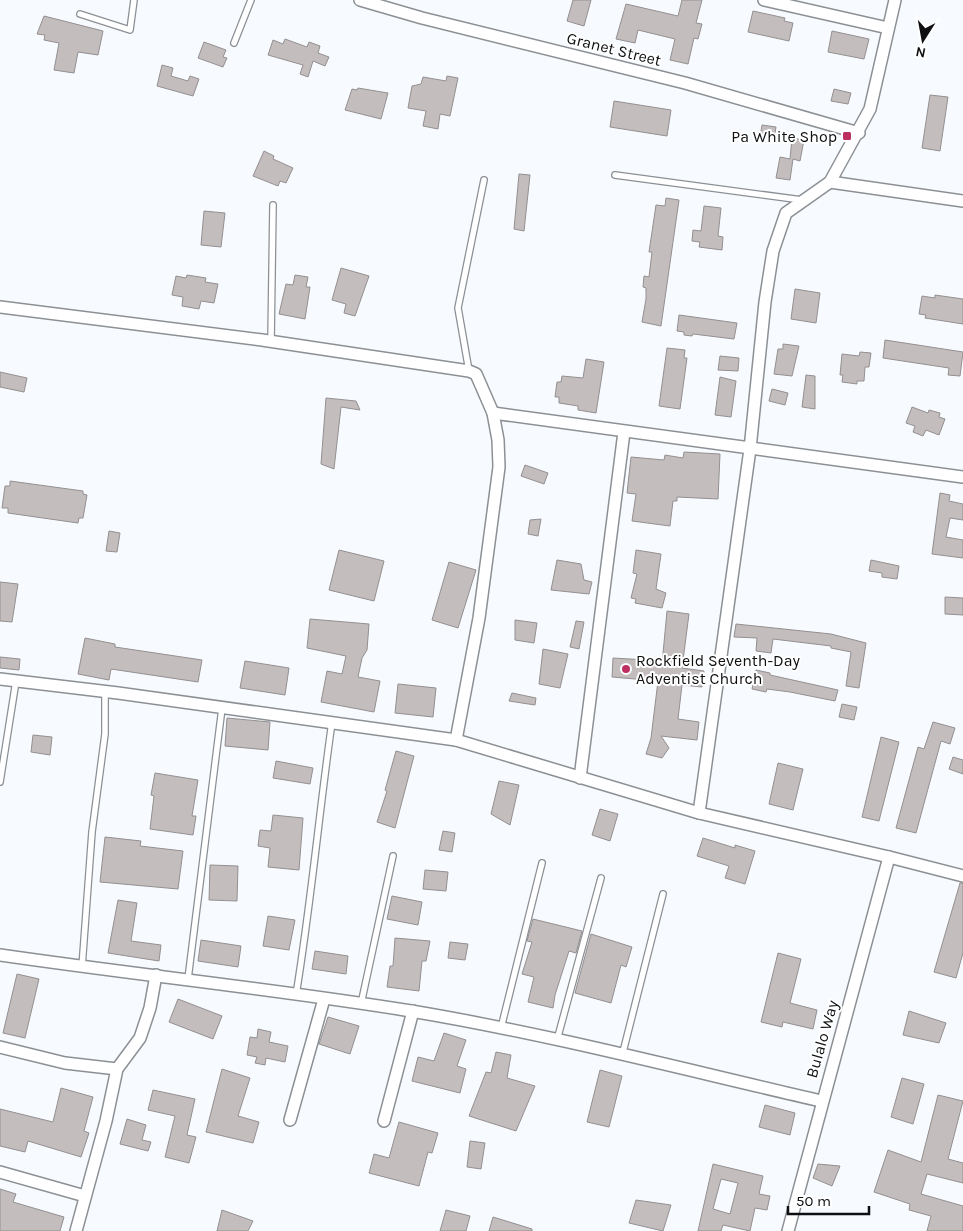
<svg xmlns="http://www.w3.org/2000/svg" width="963" height="1231" font-family="Karla,sans-serif">
<style>
.building{fill:#c3bdbe;stroke:#948f90;fill-rule:evenodd}
.lines{fill:none;stroke-linecap:round;stroke-linejoin:round}
.service-casing{stroke:#8c9094;stroke-width:8}
.minor-casing{stroke:#8c9094;stroke-width:14}
.service{stroke:#fff;stroke-width:5.5}
.minor{stroke:#fff;stroke-width:11}
.poi-dot{fill:#bc2f60;stroke:#fff;stroke-width:2}
.labels{text-anchor:middle;dominant-baseline:central;stroke-width:4;stroke-linejoin:round;paint-order:stroke}
.street-label{font-size:16px;fill:#0d0f10;stroke:#fff}
.poi-label{font-size:16px;fill:#0d0f10;stroke:#fff;text-anchor:end}
</style>
<rect width="100%" height="100%" fill="#f7fbff"/>
<g class="building">
<path d="M573,0H591L584,26L567,21Z"/>
<path d="M682,0H702L696,23L702,24L698,39L694,38L688,64L670,60L675,39L638,30L635,43L616,39L626,4L678,16Z"/>
<path d="M753,11L785,18L784,21L793,23L789,41L748,32Z"/>
<path d="M44,16L103,31L98,55L78,52L74,73L54,70L59,43L44,40L45,35L37,34Z"/>
<path d="M832,31L869,39L864,59L828,52Z"/>
<path d="M285,39L307,47L309,42L320,46L318,53L329,57L325,66L313,61L308,77L300,74L303,65L268,55L273,40L283,44Z"/>
<path d="M204,42L226,50L223,57L227,58L223,67L198,58Z"/>
<path d="M162,65L173,68L171,76L188,81L190,76L199,79L193,96L157,86Z"/>
<path d="M447,76L458,78L450,116L440,114L438,129L423,126L426,111L408,108L412,86L421,84L423,77L446,81Z"/>
<path d="M358,88L388,93L381,119L345,110L352,89L357,90Z"/>
<path d="M834,89L851,93L848,104L831,101Z"/>
<path d="M930,95L948,97L940,151L922,148Z"/>
<path d="M614,101L671,110L667,136L610,127Z"/>
<path d="M762,125L776,127L774,139L760,137Z"/>
<path d="M792,138L804,140L800,161L793,159L790,180L776,178L780,157L790,159Z"/>
<path d="M264,151L274,156L273,159L293,168L286,183L280,181L278,186L253,176Z"/>
<path d="M519,174L530,175L524,231L514,229Z"/>
<path d="M666,198L679,200L661,326L642,322L646,299V288L643,287L644,276L649,277L652,252H649L656,205L665,206Z"/>
<path d="M704,206L721,208L718,236L723,237L722,250L699,247L700,242L692,241L693,230L701,231Z"/>
<path d="M204,211L225,213L221,247L201,245Z"/>
<path d="M341,268L369,276L355,316L344,313L346,304L332,300Z"/>
<path d="M187,275L206,278L205,282L218,284L214,303L201,301L199,309L182,306L183,297L172,295L176,276L186,278Z"/>
<path d="M295,275L308,277L306,287H310L305,319L279,314L286,284L293,285Z"/>
<path d="M795,289L820,293L816,323L791,319Z"/>
<path d="M935,295L963,299V324L925,318L926,315L919,314L922,296L935,298Z"/>
<path d="M679,315L737,323L734,339L693,334L692,336L684,335V332L677,331Z"/>
<path d="M885,340L963,352L960,376L948,375L949,368L883,358Z"/>
<path d="M783,344L799,346L792,376L774,374L778,349H783Z"/>
<path d="M667,348L685,350L684,358H687L680,409L659,406Z"/>
<path d="M860,352L871,353L869,367H865L864,381H857V384L842,382L843,375H840L842,354L859,356Z"/>
<path d="M720,356L739,358L738,371L718,370Z"/>
<path d="M586,359L604,362L596,413L578,410V406L559,403V397H555L557,382H561L562,376L583,378Z"/>
<path d="M0,372L27,378L24,392L0,387Z"/>
<path d="M806,375L815,376V409L802,407Z"/>
<path d="M720,377L736,381L731,417L715,415Z"/>
<path d="M772,389L788,393L785,405L769,401Z"/>
<path d="M326,398L356,401L360,410L341,407L334,469L321,464Z"/>
<path d="M912,407L928,413L929,410L940,413L939,417L945,419L939,435L926,430L923,436L913,432L915,426L906,423Z"/>
<path d="M684,452L720,454L718,499L677,497V501H673L670,526L632,521L636,494L627,493L631,457L664,460L665,455L683,458Z"/>
<path d="M525,465L548,473L544,484L521,476Z"/>
<path d="M10,481L83,491V494L87,495L83,518H79L78,523L8,513V508H2L5,486H10Z"/>
<path d="M940,493L950,495L949,501L963,504V520L950,518L946,537L963,540V558L932,554Z"/>
<path d="M541,519L538,536L528,534L530,520Z"/>
<path d="M109,531L120,533L117,552L106,551Z"/>
<path d="M339,550L384,561L374,601L329,590Z"/>
<path d="M636,550L661,554L656,589L666,593L662,608L635,603L636,599L631,598L637,574L633,573Z"/>
<path d="M557,560L581,564L584,580L592,582L589,594L551,590Z"/>
<path d="M871,560L899,566L897,579L882,577V573L869,571Z"/>
<path d="M449,562L476,570L458,628L432,620Z"/>
<path d="M0,582L18,584L12,622L0,621Z"/>
<path d="M945,597L963,598V615L945,614Z"/>
<path d="M667,611L689,614L682,668L704,671L702,687L682,685L678,719L699,722L697,740L661,736L669,748L662,758L646,754L651,738L658,681L612,677L613,658L647,660L662,664Z"/>
<path d="M310,619L369,624L367,650L362,658L358,677L380,681L374,712L321,702L327,671L342,674L346,656L307,648Z"/>
<path d="M515,620L537,623L534,643L515,640Z"/>
<path d="M576,621L584,622L579,649L570,647Z"/>
<path d="M736,624L831,634L866,643L859,688L846,686L851,652L831,648V646L773,639L771,653L756,651L757,638L734,637Z"/>
<path d="M85,638L115,644V647L202,660L198,682L111,669L109,680L78,674Z"/>
<path d="M543,649L568,654L560,688L539,684Z"/>
<path d="M0,657L20,659L19,670L0,668Z"/>
<path d="M245,661L289,668L285,695L240,688Z"/>
<path d="M756,670L770,673V675L838,690L835,701L790,692L767,689L766,692L752,689Z"/>
<path d="M398,684L436,688L433,717L395,713Z"/>
<path d="M512,693L536,698L535,705L509,701Z"/>
<path d="M842,704L857,707L854,720L839,717Z"/>
<path d="M227,718L270,722L268,750L225,746Z"/>
<path d="M933,722L955,728L950,744L941,741L916,833L896,828L918,747L924,749Z"/>
<path d="M33,735L52,737L50,755L31,752Z"/>
<path d="M881,737L899,742L879,821L862,817Z"/>
<path d="M396,751L414,756L395,828L377,822L387,791L385,790Z"/>
<path d="M953,757L963,760V774L949,769Z"/>
<path d="M276,761L313,768L310,784L273,778Z"/>
<path d="M778,763L803,769L793,810L769,804Z"/>
<path d="M155,773L198,780L192,816H196L193,835L150,829L154,796L151,795Z"/>
<path d="M499,781L519,785L510,825L491,814Z"/>
<path d="M600,809L618,814L610,841L592,835Z"/>
<path d="M273,815L303,818L299,870L268,867L270,848L258,846L260,830L271,831Z"/>
<path d="M443,831L455,833L452,852L439,850Z"/>
<path d="M105,837L141,841L140,846L183,851L178,889L100,882Z"/>
<path d="M703,838L735,848V845L755,851L745,884L725,878L729,866L697,856Z"/>
<path d="M210,865L238,866L237,901L209,900Z"/>
<path d="M425,870L448,872L446,891L423,889Z"/>
<path d="M960,883H963V953L956,978L934,972Z"/>
<path d="M392,896L422,902L418,925L387,919Z"/>
<path d="M118,900L137,903L131,941L161,945L159,961L108,953Z"/>
<path d="M268,916L295,920L289,950L263,946Z"/>
<path d="M533,919L582,931L576,953L569,951L555,995L553,1008L528,1002L534,977L522,974L532,942L527,941Z"/>
<path d="M591,934L632,947L626,967L621,965L611,1003L575,993Z"/>
<path d="M395,938L430,941L426,961H422L419,991L387,987L390,966H393Z"/>
<path d="M201,940L241,946L238,967L198,961Z"/>
<path d="M450,942L468,944L465,960L448,958Z"/>
<path d="M315,951L348,956L346,974L312,969Z"/>
<path d="M778,953L801,959L790,1003L817,1010L813,1029L783,1022L782,1027L761,1022Z"/>
<path d="M17,974L39,979L25,1038L3,1033Z"/>
<path d="M178,999L222,1016L213,1039L169,1022Z"/>
<path d="M909,1011L946,1023L939,1043L903,1035Z"/>
<path d="M328,1017L359,1026L350,1054L319,1044Z"/>
<path d="M258,1029L271,1032L269,1042L288,1046L285,1062L266,1058L265,1065L255,1063L257,1057L247,1055L250,1037L257,1038Z"/>
<path d="M444,1033L466,1040L457,1066L466,1069L460,1093L412,1081L418,1057L434,1061Z"/>
<path d="M496,1052L511,1055L507,1078L535,1086L516,1131L469,1116L486,1072L491,1073Z"/>
<path d="M222,1069L250,1078L238,1116L259,1122L253,1143L206,1132Z"/>
<path d="M600,1070L622,1076L609,1127L587,1122Z"/>
<path d="M902,1078L924,1084L913,1124L891,1117Z"/>
<path d="M61,1088L93,1097L84,1131L89,1133L81,1157L28,1141L25,1152L0,1146V1109L53,1122Z"/>
<path d="M153,1090L195,1099L187,1135L196,1137L189,1163L165,1157L175,1116L148,1110Z"/>
<path d="M938,1095L963,1101L948,1159L963,1163V1183L927,1174L921,1194L963,1206V1231H927L931,1216L909,1210L910,1204L874,1192L888,1150L921,1162Z"/>
<path d="M765,1105L795,1113L790,1135L759,1127Z"/>
<path d="M127,1119L146,1125L142,1140L151,1142L148,1151L120,1144Z"/>
<path d="M399,1122L438,1133L432,1153L428,1152L419,1186L369,1173L374,1154L389,1158Z"/>
<path d="M470,1141L485,1143L481,1169L467,1167Z"/>
<path d="M713,1164L763,1176L759,1194L770,1196L767,1210L755,1208L750,1231L723,1225L721,1231H698ZM721,1179L738,1183L730,1214L713,1209Z"/>
<path d="M818,1164L840,1166L832,1186L813,1178Z"/>
<path d="M0,1189L16,1194L13,1202L64,1217L60,1231H0Z"/>
<path d="M636,1200L671,1205L663,1231L629,1223Z"/>
<path d="M222,1210L253,1221L248,1231H217Z"/>
<path d="M446,1210L470,1216L466,1231H440Z"/>
<path d="M493,1217L532,1229V1231H489Z"/>
</g>
<g class="lines">
<defs>
<g id="service">
<path d="M80,14L130,30L134,0"/>
<path d="M234,43L251,0"/>
<path d="M615,175L802,200"/>
<path d="M271,341L273,205"/>
<path d="M469,371L458,308L484,180"/>
<path d="M0,782L16,681"/>
<path d="M82,967L92,832L105,734V691"/>
<path d="M188,979L222,708"/>
<path d="M296,995C311,904 319,813 332,722"/>
<path d="M361,1004L393,856"/>
<path d="M501,1028L542,863"/>
<path d="M557,1040L601,878"/>
<path d="M622,1056L663,894"/>
</g>
<g id="minor">
<path d="M360,0L422,18L685,83L859,133"/>
<path d="M764,0L888,28"/>
<path d="M895,0L870,109L830,182L786,213L773,251L765,302L750,449L699,813L889,857L963,876"/>
<path d="M830,182L963,201"/>
<path d="M0,307L262,340L469,371L476,374L493,413L498,440L499,467L479,618L456,740"/>
<path d="M493,413L963,477"/>
<path d="M0,679L118,693L456,740L699,813"/>
<path d="M580,778L624,432"/>
<path d="M0,955C137,975 275,989 411,1011C549,1034 686,1070 821,1101"/>
<path d="M0,1047L65,1063L117,1069"/>
<path d="M290,1120L324,999"/>
<path d="M384,1121L413,1011"/>
<path d="M0,1172L85,1196"/>
<path d="M76,1231L106,1121L117,1069L140,1038L150,1008L156,975"/>
<path d="M788,1231L889,857"/>
</g>
</defs>
<use href="#service" class="service-casing"/>
<use href="#minor" class="minor-casing"/>
<use href="#service" class="service"/>
<use href="#minor" class="minor"/>
</g>
<g class="poi-dot">
<rect x="842" y="131" width="10" height="10" rx="2.5"/>
<circle cx="626" cy="669" r="5"/>
</g>
<g class="labels">
<g class="street-label">
<text transform="translate(614 49) rotate(14)">Granet Street</text>
<text transform="translate(822 1039) rotate(-74)">Bulalo Way</text>
</g>
<g class="poi-label">
<text x="837" y="136">Pa White Shop</text>
<text x="636" y="660" text-anchor="start">Rockfield Seventh-Day<tspan x="636" dy="18">Adventist Church</tspan></text>
</g>
</g>
<g transform="translate(923 40) rotate(191)" stroke="#ffffff" stroke-width="4" paint-order="stroke">
<path d="M0-4L9 19L0 12L-9 19Z" fill="#0d0f10"/>
<text y="-8" font-size="14" font-weight="bold" text-anchor="middle" fill="#0d0f10">N</text>
</g>
<path d="M788 1206v8h81v-8" fill="none" stroke="#0d0f10" stroke-width="2.5"/>
<text x="796" y="1206" font-size="15" fill="#0d0f10" stroke="#ffffff" stroke-width="4" paint-order="stroke">50 m</text>
</svg>
